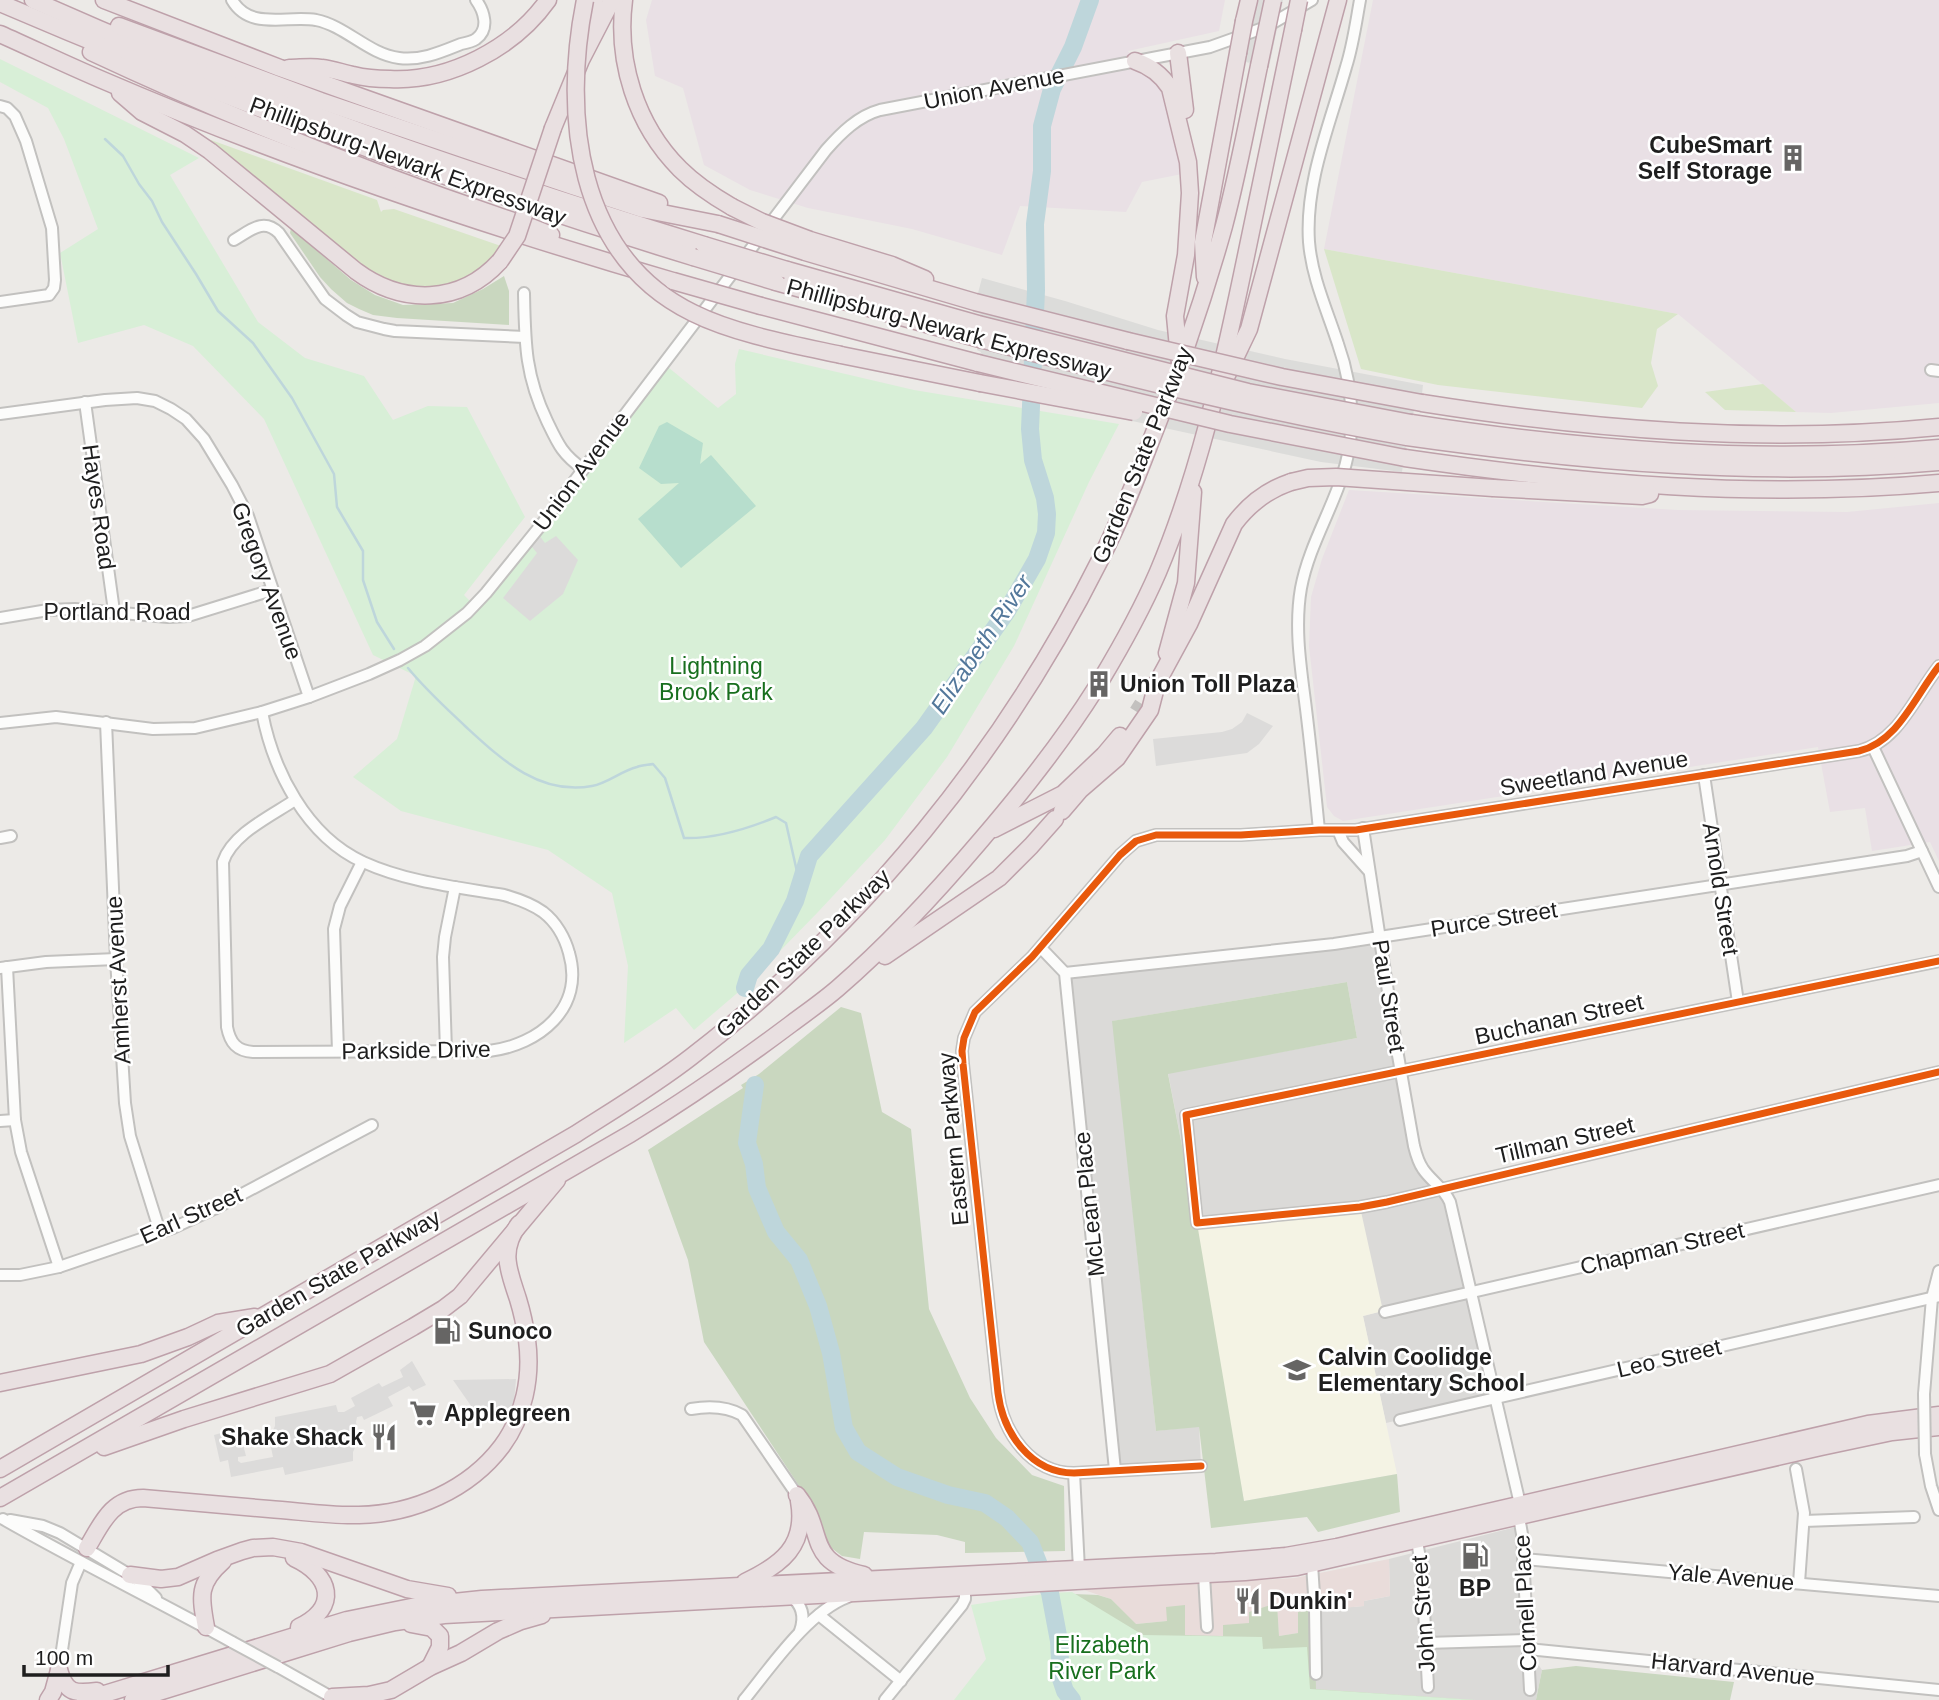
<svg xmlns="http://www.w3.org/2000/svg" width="1939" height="1700" font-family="Helvetica,sans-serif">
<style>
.residential{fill:#dbdad8}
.commercial{fill:#e9dcda}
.industrial{fill:#e9e0e5}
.education{fill:#f4f3e4}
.grass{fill:#d9e6c9}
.forest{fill:#c9d7bf}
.park{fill:#d8efd7}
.pitch{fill:#b7decd}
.parking{fill:#dcdbda}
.pier{fill:#dcdcda}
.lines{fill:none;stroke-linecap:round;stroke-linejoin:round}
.stream{stroke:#bed6db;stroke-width:2.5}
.river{stroke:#bed6db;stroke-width:18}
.highway-tunnel{stroke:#c3c1bf;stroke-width:16;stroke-dasharray:16 8;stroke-linecap:butt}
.minor-casing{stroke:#c2c1bf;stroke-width:14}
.highway-casing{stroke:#bea1aa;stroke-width:19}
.minor{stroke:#fcfcfb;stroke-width:10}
.highway{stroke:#e9e0e1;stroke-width:16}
.minor-bridge-casing{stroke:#c2c1bf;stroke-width:14;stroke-linecap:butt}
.highway-bridge-casing{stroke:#bea1aa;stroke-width:19;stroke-linecap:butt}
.minor-bridge{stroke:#fcfcfb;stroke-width:10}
.highway-bridge{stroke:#e9e0e1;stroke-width:16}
.cycleway-casing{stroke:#fff;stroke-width:11}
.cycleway{stroke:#e8590c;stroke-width:7}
.labels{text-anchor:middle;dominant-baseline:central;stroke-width:5;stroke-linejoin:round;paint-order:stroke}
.street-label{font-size:23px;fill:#1e1e1e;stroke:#fff}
.poi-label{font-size:23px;font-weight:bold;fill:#1e1e1e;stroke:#fff;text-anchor:start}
.park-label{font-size:23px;fill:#186f1e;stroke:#fff}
.water-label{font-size:24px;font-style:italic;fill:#53789b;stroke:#fff}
</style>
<rect width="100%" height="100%" fill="#eceae7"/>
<g class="residential">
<path d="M1379,937L1414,1146L1442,1189L1496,1398L1386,1423L1363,1316L1382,1311L1197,1223L1168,1073L1357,1038L1347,982L1113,1021L1156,1431L1199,1426L1201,1466L1115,1470L1065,973Z"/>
<path d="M1520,1526L1528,1649L1542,1670L1536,1700H1475L1316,1689L1315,1610L1364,1606V1601L1390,1596L1389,1559Z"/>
</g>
<path class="commercial" d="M1389,1559L1390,1596L1364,1601V1606L1298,1612V1633L1279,1636L1277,1604L1249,1623L1223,1636L1184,1635L1167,1621L1135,1624L1111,1599L1084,1590L1295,1578Z"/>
<g class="industrial">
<path d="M652,0H1225L1219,31L1128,51L1166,92L1182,174L1142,182L1126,212L1020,206L1002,255L912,229L808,208L750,190L704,165L683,88L655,76L646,20Z"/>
<path d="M1373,0H1939V403L1831,413L1796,412L1678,314L1324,249Z"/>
<path d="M1349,490L1678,510L1847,512L1939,503V861L1930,842L1872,851L1865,808L1830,812L1818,747L1343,821L1334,816L1327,807L1309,646L1311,597L1322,559Z"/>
</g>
<path class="education" d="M1360,1207L1383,1311L1363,1316L1397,1474L1244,1501L1195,1232L1197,1223Z"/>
<g class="grass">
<path d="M211,140L377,200L381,212L383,210L394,209L501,246L491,259L492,260C467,279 441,294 408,287C366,279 333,243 301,217C271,192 241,167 210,142Z"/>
<path d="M1324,249L1678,314L1657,329L1651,363L1658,386L1642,408L1438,385L1361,369Z"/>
<path d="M1763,384L1796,412L1725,410L1705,392Z"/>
</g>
<g class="forest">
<path d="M291,228L351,280L375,295L403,305L453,303L483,289L504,276L509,291V325L397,318L373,315L359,309L347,303L331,289L320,277L290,233Z"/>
<path d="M1347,982L1357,1038L1168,1074L1197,1223L1244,1501L1397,1474L1400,1512L1318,1532L1307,1517L1211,1528L1199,1427L1156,1431L1112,1021Z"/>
<path d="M841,1007L861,1013L882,1112L911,1129L929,1309L970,1398L996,1438L1032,1475L1064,1486L1065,1551L965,1553V1542L937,1535L864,1532L860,1559L842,1556L826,1544L811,1504L704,1342L688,1260L648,1150L743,1088L741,1085L759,1074Z"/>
<path d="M1050,1593L1098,1595L1111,1599L1136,1624L1167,1621L1166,1607L1185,1605V1635L1223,1636V1625L1249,1623V1612L1277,1603L1279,1636L1298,1633V1612L1315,1610L1316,1689L1475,1700H1061Z"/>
<path d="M1576,1666L1734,1682L1730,1700H1536L1542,1670Z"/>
</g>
<g class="park">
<path d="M0,59L199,158L170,175L258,322L305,358L364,376L393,420L428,406L467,407L525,517L464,595L474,605L663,363L718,408L736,394L735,364L739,349L914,390L1119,424L1089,482L1014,646L947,757L885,840L818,912L749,983L694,1030L676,1008L624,1043L628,966L612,893L548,850L401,811L353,777L397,739L416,676L373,655L264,419L193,346L144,325L78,343L60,253L98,229L64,139L48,108L0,82Z"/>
<path d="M1072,1592L1143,1635L1262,1637L1263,1649L1307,1647L1310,1689L1475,1700H954L986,1659L971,1605L1050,1593Z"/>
</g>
<path class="pitch" d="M667,422L703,443L700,464L711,455L756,506L681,568L638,519L679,483L661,484L639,468L659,426Z"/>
<g class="parking">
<path d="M536,531L545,543L556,536L578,560L563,594L530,621L503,598L537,553L528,542Z"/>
<path d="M1247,713L1273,726L1259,744L1247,753L1156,766L1153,739L1222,732L1232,729L1242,722Z"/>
<path d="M412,1361L426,1385L413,1391L409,1386L388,1397L393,1406L364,1420L362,1416L357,1417L356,1422L359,1439L353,1452V1461L285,1475L283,1467L231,1477L228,1460L220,1462L214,1435L221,1433V1429L231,1427L233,1431L239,1429L246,1456L238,1457V1461L241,1463L273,1457L269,1438L275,1426V1417L336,1405L338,1412H344L355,1406L351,1398L379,1383L382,1387L403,1377L400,1370Z"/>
<path d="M516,1379L513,1414L476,1413L453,1380Z"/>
</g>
<g class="pier">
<path d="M1255,0H1283L1269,67L1241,61Z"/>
<path d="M982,278L1065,301L1158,330L1285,359L1423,385L1420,411L1414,410L1411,429L977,329L981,314L973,312Z"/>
<path d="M981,333L1408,430L1402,472L1321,462L1109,416L978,391L975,376L981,352L977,350Z"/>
</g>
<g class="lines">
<g class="stream">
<path d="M105,139L123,156L139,184L152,201L162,222L196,274L218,311L253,343L292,398L334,474L337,507L363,551V580L377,622L394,649"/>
<path d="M408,668C425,689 445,707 465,726C500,758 539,796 592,786C608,783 621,771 637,767C642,765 648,765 653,764L665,778L684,838C716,839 747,829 776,817L786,823L800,885"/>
</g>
<g class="river">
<path d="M745,988L749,975L771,949L795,901L809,856L924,728L1007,611L1037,559L1046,533L1047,514L1045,498L1033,460L1030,429L1036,290L1035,224L1042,171V126L1052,89L1073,47L1090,0"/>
<path d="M755,1085L747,1143L754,1164L757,1188L776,1232L799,1260L818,1306L831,1353L844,1428L858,1452L897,1477L948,1495L985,1503L1007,1518L1030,1542L1050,1593L1059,1641L1061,1679L1065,1691L1072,1700"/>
</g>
<path class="highway-tunnel" d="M1137,712L1142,704"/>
<defs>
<g id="minor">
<path d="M232,0C250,31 287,15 316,20C346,26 368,54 399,58C421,61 441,52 461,44C466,43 473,41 476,39C490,29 484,11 476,0"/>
<path d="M0,106L7,108L15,116L26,141L52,228L55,280L54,288L49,295L0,302"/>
<path d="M234,240C250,231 263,217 279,233L325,299L346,315L357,322L384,329L395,331L525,337"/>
<path d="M524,293C525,343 525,375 547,421C558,444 562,454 583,469"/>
<path d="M1931,370L1939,371"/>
<path d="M85,402L114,611"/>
<path d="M0,414L105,400L137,398L155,401L171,409L186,419L204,439L232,485L248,516L309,697"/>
<path d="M0,618L48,610L75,609L168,617L188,616L272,590"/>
<path d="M262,712C273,770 306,836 363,862C407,882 456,887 504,895C518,899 532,904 543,912C556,922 565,938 569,953C585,1008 539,1045 489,1051L253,1052C237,1051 230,1043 227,1027L223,862C232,834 271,816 295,800"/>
<path d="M106,722L116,959L125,1103L130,1136L160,1232"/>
<path d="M0,723L56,717L153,729L195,728L262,712L309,697L369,674L400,660L425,646L467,613L486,593L541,525L826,150C841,133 858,116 880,110L1210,47L1266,27L1312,0"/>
<path d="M1873,747L1939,887"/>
<path d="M1704,775L1738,1002"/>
<path d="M1363,828L1396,1044L1414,1146C1416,1154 1418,1162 1423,1169C1431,1181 1444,1188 1450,1202L1520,1504"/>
<path d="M1319,830C1315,790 1311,749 1306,709C1301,669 1294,628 1301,588C1311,534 1348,488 1351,432C1353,402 1348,372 1338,344C1327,310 1312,278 1309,242C1305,182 1330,124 1346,67C1353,45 1356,22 1360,0"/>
<path d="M1338,830L1343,842L1368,870"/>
<path d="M0,838L11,836"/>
<path d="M1041,948L1065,973L1115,1470"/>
<path d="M1939,961L1186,1115L1197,1223L1360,1207L1387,1202L1939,1072"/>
<path d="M7,967L15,1120L21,1152L59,1267"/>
<path d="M0,968L46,962L116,959"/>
<path d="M1065,973L1334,944L1907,856L1922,851"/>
<path d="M338,1051L334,929L340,906L362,862"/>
<path d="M446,1051L443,957L445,937L455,887"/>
<path d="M0,1121L15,1120"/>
<path d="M0,1275H20L59,1267L173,1228L214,1209L372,1125"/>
<path d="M1385,1312L1939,1185"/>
<path d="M1924,1394L1932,1298L1939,1271"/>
<path d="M691,1409C708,1406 726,1406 742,1415L797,1495"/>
<path d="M1400,1420L1939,1296"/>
<path d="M1925,1454L1931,1486L1939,1510"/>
<path d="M1201,1466L1074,1473C1031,1473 1003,1433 998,1393L963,1064L962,1051L964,1038L975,1012L1032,957L1120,855L1136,841L1156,835H1241L1319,830H1356L1859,751C1898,742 1915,696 1939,666"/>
<path d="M1796,1469L1804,1513L1799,1583"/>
<path d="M1074,1473L1079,1569"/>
<path d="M1519,1517L1522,1534L1530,1690"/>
<path d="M3,1519C78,1562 156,1600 232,1642"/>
<path d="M10,1520L43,1526L60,1533L130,1575L142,1584L156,1598"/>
<path d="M1804,1521L1914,1517"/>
<path d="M1417,1541L1422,1570L1428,1687"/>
<path d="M1523,1559L1939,1596"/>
<path d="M1312,1564L1315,1610L1316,1674"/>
<path d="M1204,1575L1207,1627"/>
<path d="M790,1596C803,1605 805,1617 800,1631"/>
<path d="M819,1615L901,1681"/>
<path d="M1426,1643L1527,1640"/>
<path d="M1528,1649L1939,1690"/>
<path d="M278,1667L335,1699"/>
<path d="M59,1670L72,1583L81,1562"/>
<path d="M744,1700C770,1668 809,1611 848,1597"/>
<path d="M885,1700L962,1605L965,1599V1587"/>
</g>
<g id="highway">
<path d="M33,0C250,98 477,175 704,245"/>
<path d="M104,0L280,68L659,203"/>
<path d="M624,0C616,61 636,125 680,169C695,184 713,196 732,207"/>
<path d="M0,3C226,100 457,185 693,257"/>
<path d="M1244,21L1249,0"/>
<path d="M119,26L321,101L572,186L642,209L718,224"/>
<path d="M584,28L595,0"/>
<path d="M0,34C36,50 71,67 107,82C291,161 481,225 673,281"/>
<path d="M91,52C234,119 381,177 531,227L551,235"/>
<path d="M1178,53L1185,110"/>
<path d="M1135,61C1150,66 1161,74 1170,88L1188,162L1190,193L1186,255L1175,316L1179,358"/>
<path d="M289,68C300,68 311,66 322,68C332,69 343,73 353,75C365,78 378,79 390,79C449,82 514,48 548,0"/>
<path d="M120,93L142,112L185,134L210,151L356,271C402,305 460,305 500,261"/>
<path d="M553,128L581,60L612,0"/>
<path d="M810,240L892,265L925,279"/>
<path d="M805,252L975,302L1128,341"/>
<path d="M787,270L978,324"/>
<path d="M1205,277L1203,242L1238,53"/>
<path d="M776,282L980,339"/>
<path d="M761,306L978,363"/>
<path d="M841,355L980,383"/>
<path d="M1227,375L1249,329L1338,0"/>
<path d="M1422,403C1592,430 1766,444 1939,427"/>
<path d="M1411,423C1586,450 1762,464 1939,448"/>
<path d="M1407,437C1584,462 1761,478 1939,462"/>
<path d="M1405,458C1582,484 1760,499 1939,483"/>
<path d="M1493,488L1642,496L1650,494"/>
<path d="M1167,653L1186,583L1193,492"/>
<path d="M1101,680C1122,645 1142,609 1158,572C1198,477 1221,375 1242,275C1259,193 1276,111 1293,30"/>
<path d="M1062,811L1080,790L1117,758L1150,710L1157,683L1189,624L1234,524C1249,504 1267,490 1291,482"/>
<path d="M994,829L1063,794L1104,755L1120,736"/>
<path d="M885,956L999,878L1031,846L1055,819"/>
<path d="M0,1383L141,1354L188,1337L218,1323L255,1317"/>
<path d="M104,1447L184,1419L330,1374L413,1327L443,1309L460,1296L557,1180"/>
<path d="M0,1469L576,1134C615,1109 655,1085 691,1057C863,925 1004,752 1101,558C1121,519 1136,479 1152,438C1180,368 1204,298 1224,226C1238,173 1248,119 1259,66"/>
<path d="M797,1495C827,1532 803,1561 864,1575"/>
<path d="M0,1498L630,1134C686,1100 739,1063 791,1024C807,1012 823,1001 838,988C890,943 936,893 981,840C1023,791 1062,742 1096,688"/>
<path d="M87,1548C101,1525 111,1498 143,1498C185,1502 227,1505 269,1509C299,1511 329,1516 359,1515C413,1514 469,1490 502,1446C524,1416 532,1377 527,1340C525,1326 522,1312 518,1299C509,1271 499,1251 519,1224"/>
<path d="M294,1558C331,1575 340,1607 299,1627"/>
<path d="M130,1575L161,1579L178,1577L217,1560L242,1551L253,1548L273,1547L301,1552L407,1589L448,1596"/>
<path d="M745,1582C781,1565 807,1546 799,1501"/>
<path d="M411,1624L432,1628L440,1636V1647L430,1667"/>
<path d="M206,1627C200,1596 198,1583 223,1561"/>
<path d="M59,1670C66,1693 74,1694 97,1691"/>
<path d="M332,1697L369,1695L391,1690L430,1667L461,1653L498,1631L521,1621L542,1615"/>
<path d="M48,1700L53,1692L59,1670"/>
<path d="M85,1700L347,1620L416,1606L482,1599L1216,1562L1286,1556L1337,1547L1868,1424L1939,1415"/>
<path d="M133,1700L349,1633L395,1622L444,1615L1245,1572L1297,1567L1821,1447L1892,1432L1939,1427"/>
</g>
</defs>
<use href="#minor" class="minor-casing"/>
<use href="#highway" class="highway-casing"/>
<use href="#minor" class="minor"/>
<use href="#highway" class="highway"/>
<defs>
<g id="minor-bridge">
<path d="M1924,1394L1925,1454"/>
<path d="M232,1642L278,1667"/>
</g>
<g id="highway-bridge">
<path d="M585,0C562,114 576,256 693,313C735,334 795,345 841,355"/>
<path d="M1293,30L1299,0"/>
<path d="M1238,53L1244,21"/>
<path d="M1259,66L1273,0"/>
<path d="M732,207L762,222L810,240"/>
<path d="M718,224L805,252"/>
<path d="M704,245L787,270"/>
<path d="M693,257L776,282"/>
<path d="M500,261L517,236L553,128"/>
<path d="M673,281L761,306"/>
<path d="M978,324L1248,392L1411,423"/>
<path d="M980,339C1121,376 1263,412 1407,437"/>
<path d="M1128,341L1282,377L1422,403"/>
<path d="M978,363L1230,424L1405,458"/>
<path d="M980,383L1134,412"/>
<path d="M1291,482L1308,478L1336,477L1493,488"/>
</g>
</defs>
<use href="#minor-bridge" class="minor-bridge-casing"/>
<use href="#highway-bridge" class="highway-bridge-casing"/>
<use href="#minor-bridge" class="minor-bridge"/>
<use href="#highway-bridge" class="highway-bridge"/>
<defs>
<g id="cycleway">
<path d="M1939,961L1186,1115L1197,1223L1360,1207L1387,1202L1939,1072"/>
<path d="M1201,1466L1074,1473C1031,1473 1003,1433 998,1393L963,1064L962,1051L964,1038L975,1012L1032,957L1120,855L1136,841L1156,835H1241L1319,830H1356L1859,751C1898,742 1915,696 1939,666"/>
</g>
</defs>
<use href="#cycleway" class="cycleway-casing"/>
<use href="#cycleway" class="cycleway"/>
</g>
<defs>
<symbol id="building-bare" viewBox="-9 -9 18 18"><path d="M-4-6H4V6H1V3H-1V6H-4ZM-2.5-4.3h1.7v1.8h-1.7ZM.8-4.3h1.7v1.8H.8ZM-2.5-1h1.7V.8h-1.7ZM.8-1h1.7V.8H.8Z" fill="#666564" stroke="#fff" stroke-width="2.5" paint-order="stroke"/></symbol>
<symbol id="fuel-bare" viewBox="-9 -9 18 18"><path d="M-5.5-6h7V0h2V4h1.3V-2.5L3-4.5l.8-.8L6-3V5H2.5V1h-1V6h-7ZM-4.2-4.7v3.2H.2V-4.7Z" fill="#666564" stroke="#fff" stroke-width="2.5" paint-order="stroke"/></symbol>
<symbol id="school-bare" viewBox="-9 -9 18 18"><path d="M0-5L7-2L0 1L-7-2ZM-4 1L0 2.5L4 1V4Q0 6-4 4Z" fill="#666564" stroke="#fff" stroke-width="2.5" paint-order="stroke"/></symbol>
<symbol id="supermarket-bare" viewBox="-9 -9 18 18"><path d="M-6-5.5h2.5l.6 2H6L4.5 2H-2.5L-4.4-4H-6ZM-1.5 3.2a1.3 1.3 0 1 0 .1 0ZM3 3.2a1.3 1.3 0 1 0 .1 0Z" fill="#666564" stroke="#fff" stroke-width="2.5" paint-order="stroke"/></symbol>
<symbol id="restaurant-bare" viewBox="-9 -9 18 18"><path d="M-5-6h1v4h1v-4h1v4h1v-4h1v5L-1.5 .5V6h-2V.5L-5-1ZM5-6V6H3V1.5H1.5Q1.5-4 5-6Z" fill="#666564" stroke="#fff" stroke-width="2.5" paint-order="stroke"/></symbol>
</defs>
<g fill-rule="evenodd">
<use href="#building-bare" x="1774" y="139" width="38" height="38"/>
<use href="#building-bare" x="1080" y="665" width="38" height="38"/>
<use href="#fuel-bare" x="428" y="1312" width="38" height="38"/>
<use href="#school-bare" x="1278" y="1351" width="38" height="38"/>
<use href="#supermarket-bare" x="404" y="1394" width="38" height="38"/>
<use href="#restaurant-bare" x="365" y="1418" width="38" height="38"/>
<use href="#fuel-bare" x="1456" y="1537" width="38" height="38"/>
<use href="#restaurant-bare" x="1229" y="1582" width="38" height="38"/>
</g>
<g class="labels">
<g class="street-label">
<text transform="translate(994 88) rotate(-11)">Union Avenue</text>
<text transform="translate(408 161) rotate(20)">Phillipsburg-Newark Expressway</text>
<text transform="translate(949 329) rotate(15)">Phillipsburg-Newark Expressway</text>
<text transform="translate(1142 455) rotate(-68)">Garden State Parkway</text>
<text transform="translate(581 471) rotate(-53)">Union Avenue</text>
<text transform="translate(99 507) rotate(82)">Hayes Road</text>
<text transform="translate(267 581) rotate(70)">Gregory Avenue</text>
<text x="117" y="612">Portland Road</text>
<text transform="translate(1594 773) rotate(-9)">Sweetland Avenue</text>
<text transform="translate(1721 889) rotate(81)">Arnold Street</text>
<text transform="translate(1494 919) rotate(-9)">Purce Street</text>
<text transform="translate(803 953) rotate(-44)">Garden State Parkway</text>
<text transform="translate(118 980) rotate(-93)">Amherst Avenue</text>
<text transform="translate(1389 996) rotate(81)">Paul Street</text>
<text transform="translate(1559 1019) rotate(-12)">Buchanan Street</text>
<text transform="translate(416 1050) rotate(-1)">Parkside Drive</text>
<text transform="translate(953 1139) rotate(-95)">Eastern Parkway</text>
<text transform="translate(1565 1140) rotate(-13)">Tillman Street</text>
<text transform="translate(1089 1204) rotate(-96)">McLean Place</text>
<text transform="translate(191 1215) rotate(-24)">Earl Street</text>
<text transform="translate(1662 1248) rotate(-13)">Chapman Street</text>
<text transform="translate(338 1273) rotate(-30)">Garden State Parkway</text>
<text transform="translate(1669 1358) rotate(-13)">Leo Street</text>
<text transform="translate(1731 1577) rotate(5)">Yale Avenue</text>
<text transform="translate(1525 1603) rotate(-93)">Cornell Place</text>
<text transform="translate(1423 1614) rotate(-94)">John Street</text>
<text transform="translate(1733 1669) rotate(6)">Harvard Avenue</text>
</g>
<g class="poi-label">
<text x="1772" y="145" text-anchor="end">CubeSmart<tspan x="1772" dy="26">Self Storage</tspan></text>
<text x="1120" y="684">Union Toll Plaza</text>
<text x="468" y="1331">Sunoco</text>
<text x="1318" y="1357">Calvin Coolidge<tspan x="1318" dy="26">Elementary School</tspan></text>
<text x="444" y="1413">Applegreen</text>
<text x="363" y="1437" text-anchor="end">Shake Shack</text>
<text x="1475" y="1588" text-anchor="middle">BP</text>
<text x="1269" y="1601">Dunkin'</text>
</g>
<g class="park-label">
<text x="716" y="666">Lightning<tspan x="716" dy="26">Brook Park</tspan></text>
<text x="1102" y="1645">Elizabeth<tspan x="1102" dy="26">River Park</tspan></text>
</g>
<g class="water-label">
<text transform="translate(981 644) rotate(-56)">Elizabeth River</text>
</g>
</g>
<path d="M24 1665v10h144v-10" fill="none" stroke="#1e1e1e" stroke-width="3.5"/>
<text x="35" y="1665" font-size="21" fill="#1e1e1e" stroke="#ffffff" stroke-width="5" paint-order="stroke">100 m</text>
</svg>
